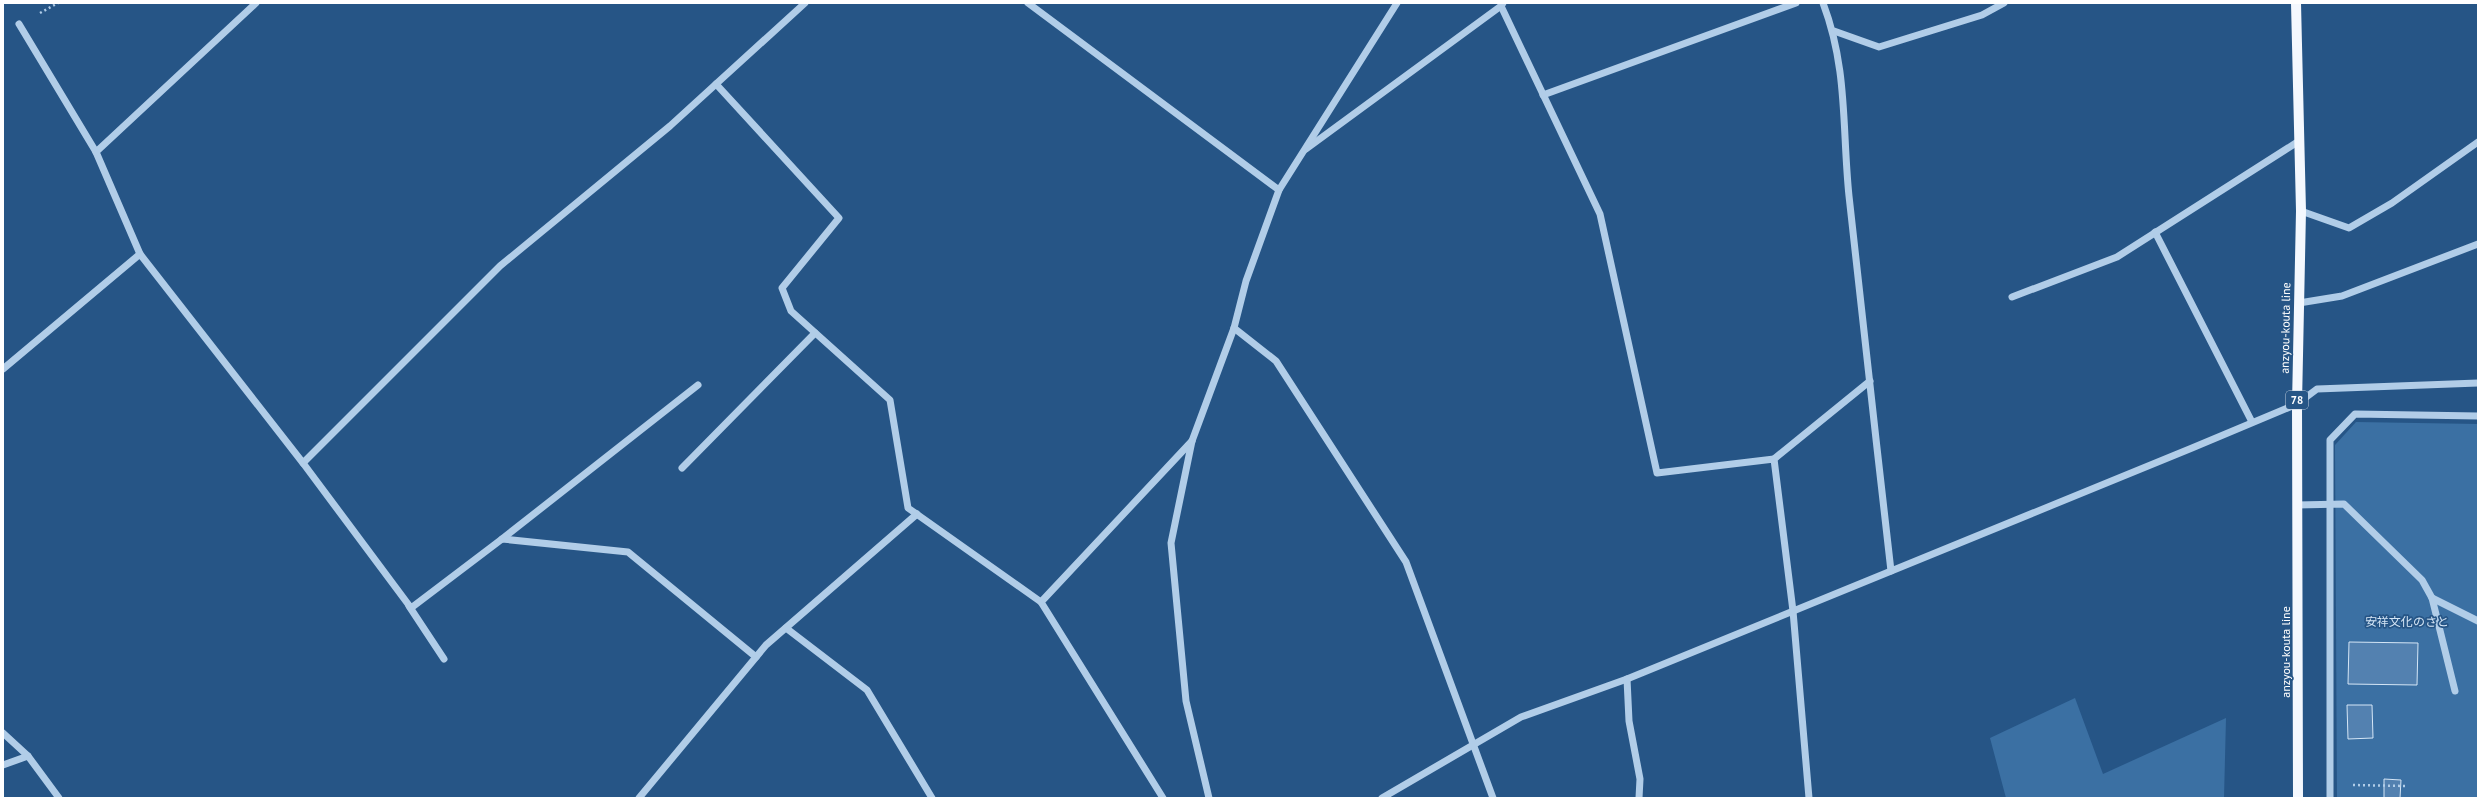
<svg xmlns="http://www.w3.org/2000/svg" width="2481" height="801" font-family="'PT Sans','Noto Sans JP',sans-serif">
<style>
.green{fill:#3b70a3}
.building{fill:#5381b0;stroke:#d5e6f6}
.lines{fill:none;stroke-linecap:round;stroke-linejoin:round}
.path{stroke:#b1cde8;stroke-width:2.5;stroke-dasharray:2 3;stroke-linecap:butt}
.minor{stroke:#b1cde8;stroke-width:7}
.major{stroke:#f4f8fe;stroke-width:10}
.labels{text-anchor:middle;dominant-baseline:central;stroke-width:3.5;stroke-linejoin:round;paint-order:stroke}
.shield{fill:#265586;stroke:#beccdb;stroke-width:1}
.shield-label{font-size:11px;font-weight:bold;fill:#fff}
.street-label{font-size:12px;fill:#fff;stroke:#265586}
.park-label{font-size:12px;fill:#d5e6f6;stroke:#265586}
</style>
<rect width="100%" height="100%" fill="#265586"/>
<g class="green">
<path d="M2356,422L2478,424V798H2337L2335,445Z"/>
<path d="M2075,698L2103,774L2226,718L2224,798H2006L1990,738Z"/>
</g>
<g class="building">
<path d="M2349,642L2418,643L2417,685L2348,684Z"/>
<path d="M2347,705H2372L2373,738L2348,739Z"/>
<path d="M2384,779L2401,780L2400,798H2384Z"/>
</g>
<g class="lines">
<g class="path">
<path d="M40,13L58,3"/>
<path d="M2353,785L2406,786"/>
</g>
<g class="minor">
<path d="M1028,3L1279,190"/>
<path d="M1503,3L1501,6L1600,214L1657,473L1774,459"/>
<path d="M1823,3C1848,69 1842,128 1849,196C1862,321 1877,446 1891,571"/>
<path d="M19,24L96,152L140,254"/>
<path d="M1834,31L1879,47L1982,15L2004,3"/>
<path d="M716,84L839,218L782,288L791,311L890,400L908,508L1041,602"/>
<path d="M1543,95L1796,3"/>
<path d="M1306,149L1501,6"/>
<path d="M96,152L256,3"/>
<path d="M2301,211L2349,228L2392,203L2478,142"/>
<path d="M2155,232L2252,422"/>
<path d="M2012,297L2117,257L2299,141"/>
<path d="M2299,303L2342,296L2478,244"/>
<path d="M1234,328L1276,361L1406,562L1493,798"/>
<path d="M3,369L140,254L303,463L500,266L670,126L805,3"/>
<path d="M303,463L411,608L502,539L628,552L756,657"/>
<path d="M682,468L815,333"/>
<path d="M2297,505L2344,504L2422,580L2432,598L2455,691"/>
<path d="M502,539L698,385"/>
<path d="M2432,598L2478,621"/>
<path d="M409,606L444,659"/>
<path d="M786,628L867,690L932,798"/>
<path d="M1627,679L1629,721L1640,779L1639,798"/>
<path d="M3,733L28,756L59,798"/>
<path d="M3,765L28,756"/>
<path d="M639,798L766,645L917,514"/>
<path d="M1163,798L1041,602L1192,441"/>
<path d="M1209,798L1186,701L1171,543L1192,441L1234,328L1246,281L1279,190L1397,3"/>
<path d="M1382,798L1521,717L1627,679L2192,448L2297,404L2317,389L2478,383"/>
<path d="M1809,798L1793,611L1774,459L1870,381"/>
<path d="M2330,798V440L2355,414L2478,416"/>
</g>
<path class="major" d="M2296,3L2301,211L2297,404L2298,798"/>
</g>
<g class="labels">
<rect class="shield" x="2286" y="391" width="22" height="18" rx="3"/>
<g class="shield-label">
<text x="2297" y="400">78</text>
</g>
<g class="street-label">
<text transform="translate(2285 328) rotate(-89)">anzyou-kouta line</text>
<text transform="translate(2285 652) rotate(-90)">anzyou-kouta line</text>
</g>
<g class="park-label">
<text x="2407" y="621">安祥文化のさと</text>
</g>
</g>
<rect width="2481" height="801" fill="none" stroke="#ffffff" stroke-width="8"/>
</svg>
